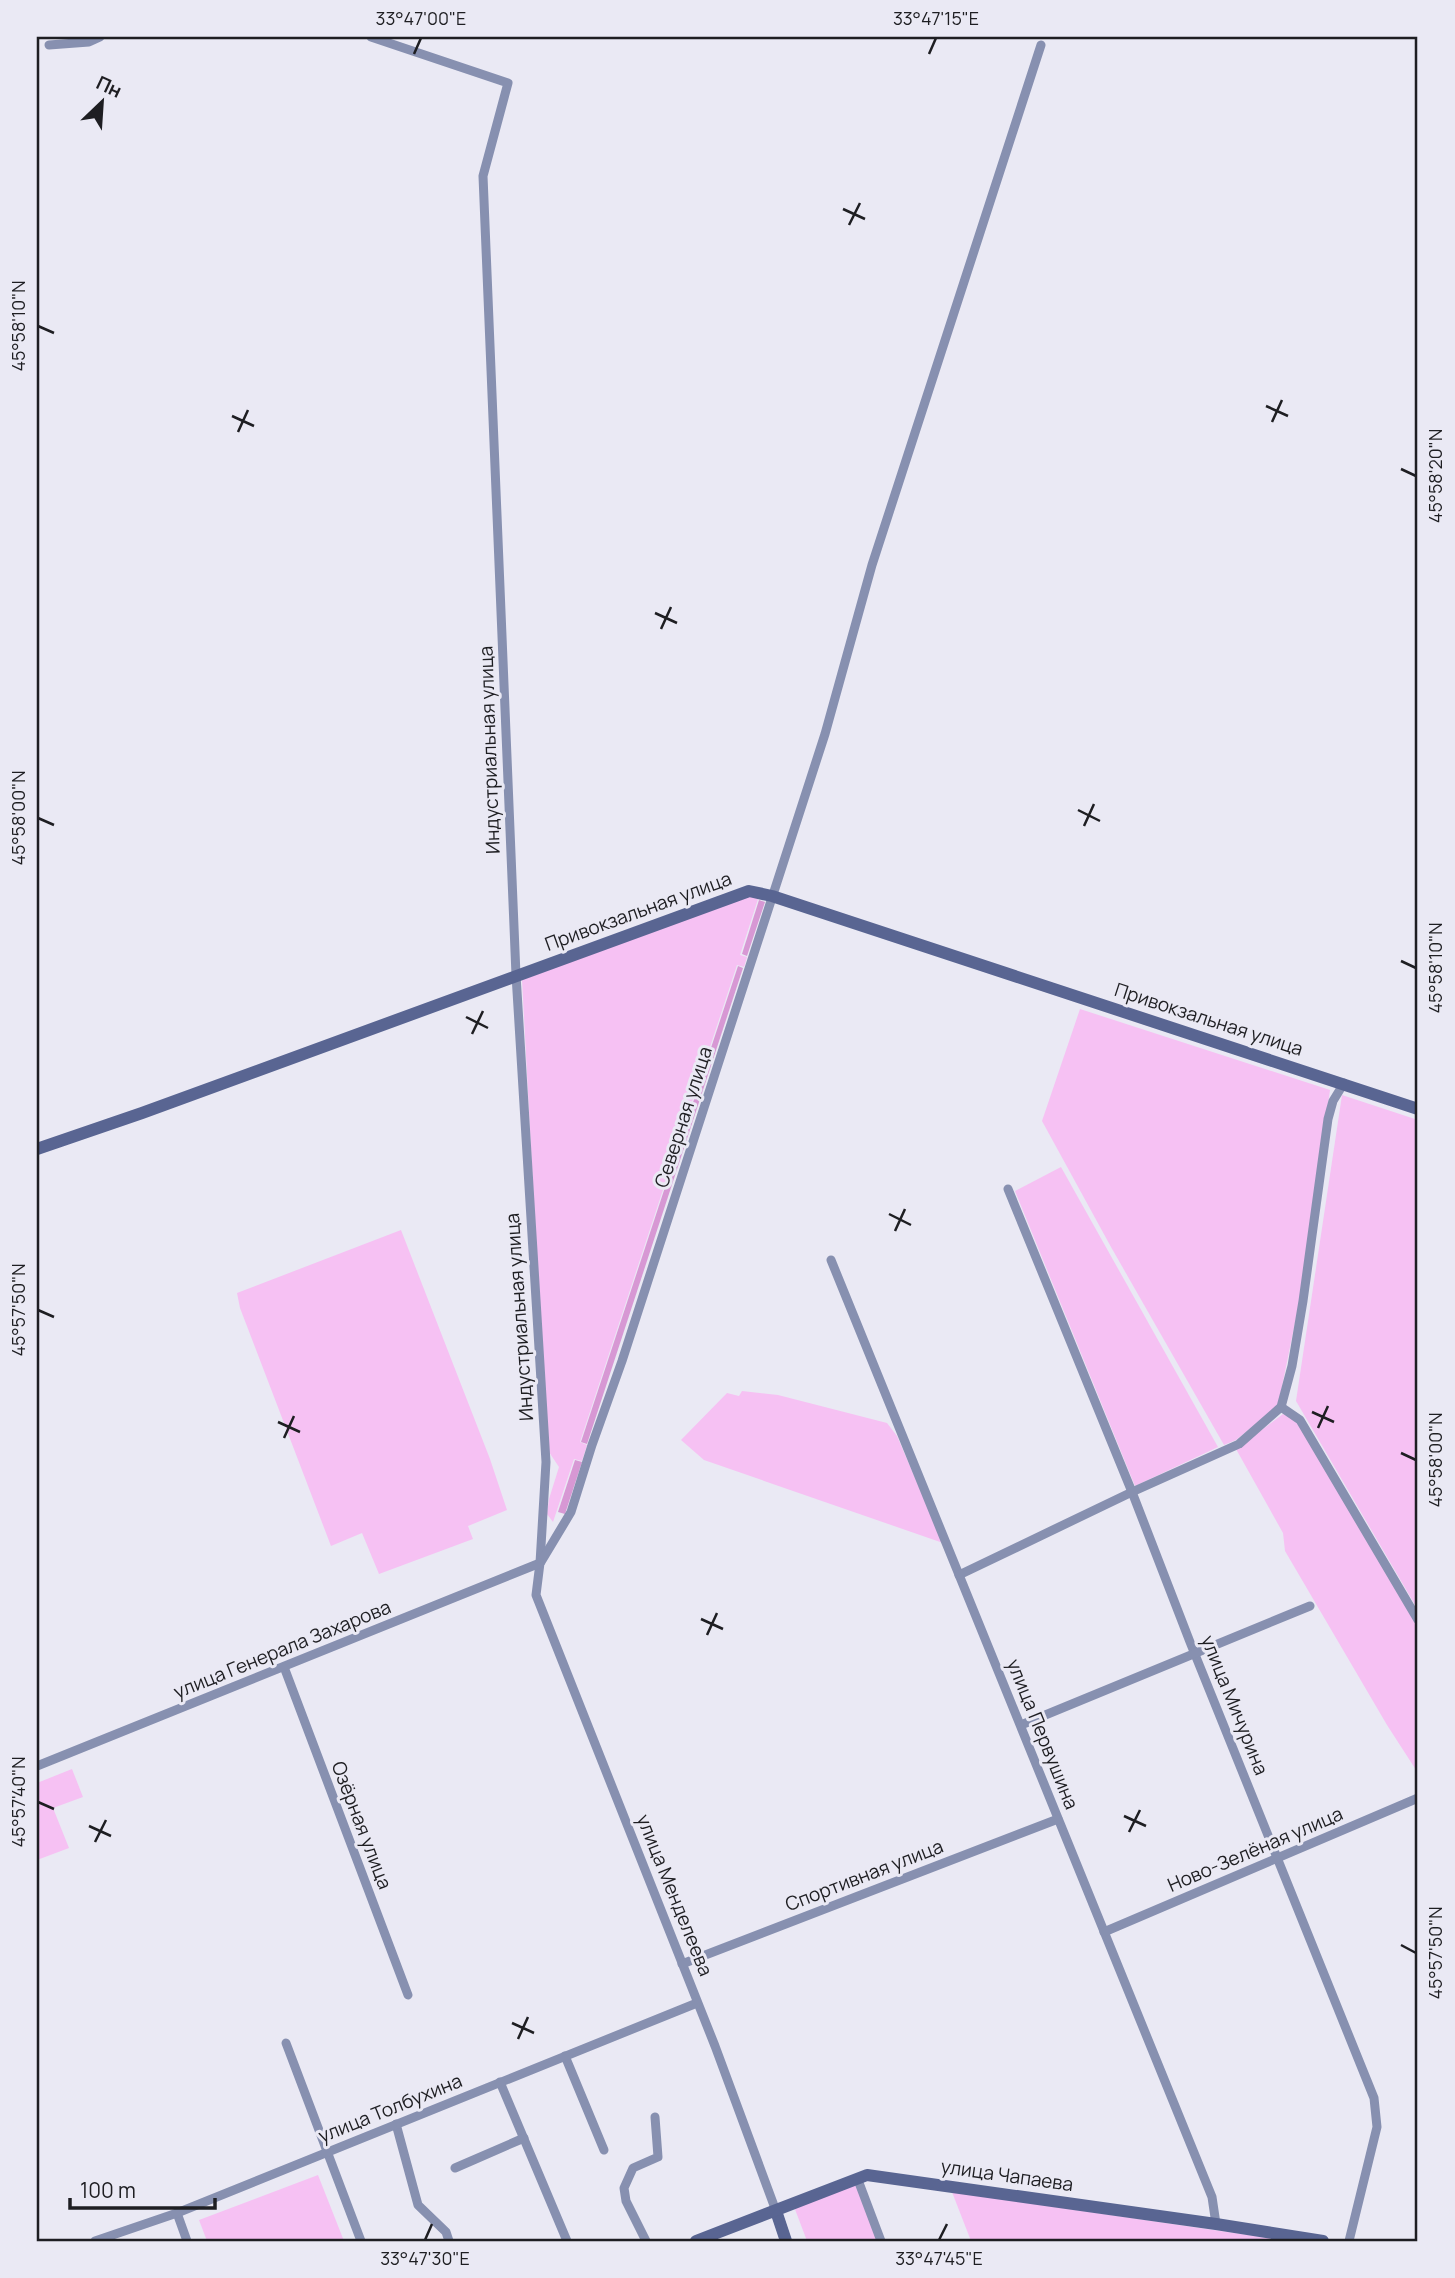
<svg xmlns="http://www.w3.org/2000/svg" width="1455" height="2278" font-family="Manrope,sans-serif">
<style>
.green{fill:#f6c1f3}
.forest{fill:#d798d4}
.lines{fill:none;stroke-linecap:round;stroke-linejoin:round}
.street{stroke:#8790b0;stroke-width:9}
.secondary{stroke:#596592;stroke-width:12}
.ticks{fill:none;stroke:#1e1e22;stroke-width:2.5}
.labels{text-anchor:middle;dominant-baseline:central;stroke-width:6;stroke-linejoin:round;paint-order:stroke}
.street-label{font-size:19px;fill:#1e1e22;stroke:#eae9f4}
.neatline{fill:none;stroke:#1e1e22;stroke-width:2.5}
.ticks-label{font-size:18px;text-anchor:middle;fill:#1e1e22}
</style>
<rect width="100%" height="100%" fill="#eae9f4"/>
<g class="green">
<path d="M747,895L759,896L740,955L747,957L744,967L737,965L580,1442L587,1445L582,1461L574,1459L553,1522L547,1514L549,1499L559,1467L549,1452L546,1428L522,980Z"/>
<path d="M1080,1009L1330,1090L1299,1303L1278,1406L1236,1440L1224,1445L1111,1247L1042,1121Z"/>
<path d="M1342,1095L1418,1120V1610L1296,1401Z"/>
<path d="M1061,1167L1218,1447L1135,1486L1015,1191Z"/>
<path d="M401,1230L490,1459L507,1510L468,1526L473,1539L379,1574L362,1533L331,1546L240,1308L237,1293Z"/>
<path d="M742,1391L778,1395L887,1423L897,1436L943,1543L704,1460L681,1440L727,1393L739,1396Z"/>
<path d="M1283,1414L1296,1420L1418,1628V1773L1387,1725L1285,1551L1283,1533L1236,1449Z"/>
<path d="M72,1769L83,1797L53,1808L69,1848L37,1860V1783Z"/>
<path d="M318,2175L344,2241H207L199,2220Z"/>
<path d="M858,2180L881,2241H807L793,2204Z"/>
<path d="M952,2192L1289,2241H971Z"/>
</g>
<g class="forest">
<path d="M759,900L765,902L747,956L742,954Z"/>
<path d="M738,966L743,968L587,1444L581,1442Z"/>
<path d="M575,1460L582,1462L565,1514L558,1512Z"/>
</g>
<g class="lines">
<g class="street">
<path d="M371,37L508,83L483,176L516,975L546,1462L540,1563L536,1595L715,2046L776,2211"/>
<path d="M49,45L89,42L100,37"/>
<path d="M1008,1189L1132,1492L1190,1642L1374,2098L1377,2127L1349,2241"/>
<path d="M831,1260L1212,2197L1216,2224"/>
<path d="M1281,1407L1300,1420L1418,1620"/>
<path d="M541,1562L571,1512L592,1445L622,1361L825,734L872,565L1041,45"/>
<path d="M959,1575L1132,1492L1239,1444L1281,1407L1292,1366L1303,1301L1328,1119L1333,1101L1344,1083"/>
<path d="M284,1667L408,1995"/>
<path d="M1021,1725L1310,1606"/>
<path d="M37,1766L540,1563"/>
<path d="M1104,1932L1418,1798"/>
<path d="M682,1964L1058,1819"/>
<path d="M286,2043L361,2241"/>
<path d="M565,2056L604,2150"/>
<path d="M500,2082L567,2241"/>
<path d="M396,2124L418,2205L446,2232L449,2241"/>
<path d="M455,2168L524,2138"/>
<path d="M858,2180L881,2241"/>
<path d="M177,2213L187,2241"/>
<path d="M95,2241L177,2213L697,2003"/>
<path d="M646,2241L626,2201L624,2188L633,2168L658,2157L655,2117"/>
</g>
<g class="secondary">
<path d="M37,1149L142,1113L749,891L772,896L1418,1109"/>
<path d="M776,2211L786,2241"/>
<path d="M696,2241L867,2175L1216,2224L1323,2241"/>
</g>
</g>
<path class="ticks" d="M414,54L421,38M929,54L936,38M843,209L865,219M849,225L860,203M38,326L54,333M1266,406L1288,416M232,416L254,426M1272,422L1282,400M238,432L248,410M1401,469L1416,476M655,613L677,623M661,629L671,607M1078,810L1100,821M38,818L54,825M1084,826L1094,804M1401,961L1416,968M466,1017L488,1028M472,1034L483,1011M889,1214L911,1225M895,1231L905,1209M38,1310L54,1317M1312,1412L1334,1422M278,1422L300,1432M1318,1428L1328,1406M284,1438L294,1416M1401,1453L1416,1460M701,1619L723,1629M707,1635L717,1613M38,1802L54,1809M1124,1816L1146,1826M89,1826L111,1836M1129,1832L1140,1810M95,1842L106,1820M1401,1945L1416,1953M512,2023L534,2033M518,2039L528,2017M425,2240L432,2224M939,2240L947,2224"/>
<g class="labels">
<g class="street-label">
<text transform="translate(489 750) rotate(-92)">Индустриальная улица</text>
<text transform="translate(638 911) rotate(-20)">Привокзальная улица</text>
<text transform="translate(1209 1019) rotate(18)">Привокзальная улица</text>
<text transform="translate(683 1117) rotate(-72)">Северная улица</text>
<text transform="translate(519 1317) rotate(-94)">Индустриальная улица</text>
<text transform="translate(282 1649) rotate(-22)">улица Генерала Захарова</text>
<text transform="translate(1235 1705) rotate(68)">улица Мичурина</text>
<text transform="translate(1043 1734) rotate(68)">улица Первушина</text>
<text transform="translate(362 1825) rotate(69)">Озёрная улица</text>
<text transform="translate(1255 1849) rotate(-23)">Ново-Зелёная улица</text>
<text transform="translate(864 1875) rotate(-21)">Спортивная улица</text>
<text transform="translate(675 1895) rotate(68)">улица Менделеева</text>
<text transform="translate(390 2108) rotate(-22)">улица Толбухина</text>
<text transform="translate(1007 2175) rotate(8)">улица Чапаева</text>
</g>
</g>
<rect width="1455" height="2278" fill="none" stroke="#eae9f4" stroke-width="77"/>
<g transform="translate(102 102) rotate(25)" stroke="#eae9f4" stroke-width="5" paint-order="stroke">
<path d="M0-5L12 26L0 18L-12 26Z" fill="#1e1e22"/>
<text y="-10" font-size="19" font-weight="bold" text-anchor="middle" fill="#1e1e22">Пн</text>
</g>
<path d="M70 2198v10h145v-10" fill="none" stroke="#1e1e22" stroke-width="3.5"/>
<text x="80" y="2198" font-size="21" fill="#1e1e22" stroke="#eae9f4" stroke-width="5" paint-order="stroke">100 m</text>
<rect x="38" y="38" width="1378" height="2202" class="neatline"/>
<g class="ticks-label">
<text x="421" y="25">33°47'00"E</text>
<text x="936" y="25">33°47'15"E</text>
<text transform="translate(19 326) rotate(-90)" y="6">45°58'10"N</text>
<text transform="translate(1436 476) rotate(-90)" y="6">45°58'20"N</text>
<text transform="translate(19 818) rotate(-90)" y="6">45°58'00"N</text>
<text transform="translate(1436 968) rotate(-90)" y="6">45°58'10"N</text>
<text transform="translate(19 1310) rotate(-90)" y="6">45°57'50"N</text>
<text transform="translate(1436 1460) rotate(-90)" y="6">45°58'00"N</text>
<text transform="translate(19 1802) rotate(-90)" y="6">45°57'40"N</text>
<text transform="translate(1436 1953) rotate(-90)" y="6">45°57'50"N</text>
<text x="425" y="2265">33°47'30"E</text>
<text x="939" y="2265">33°47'45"E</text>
</g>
</svg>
